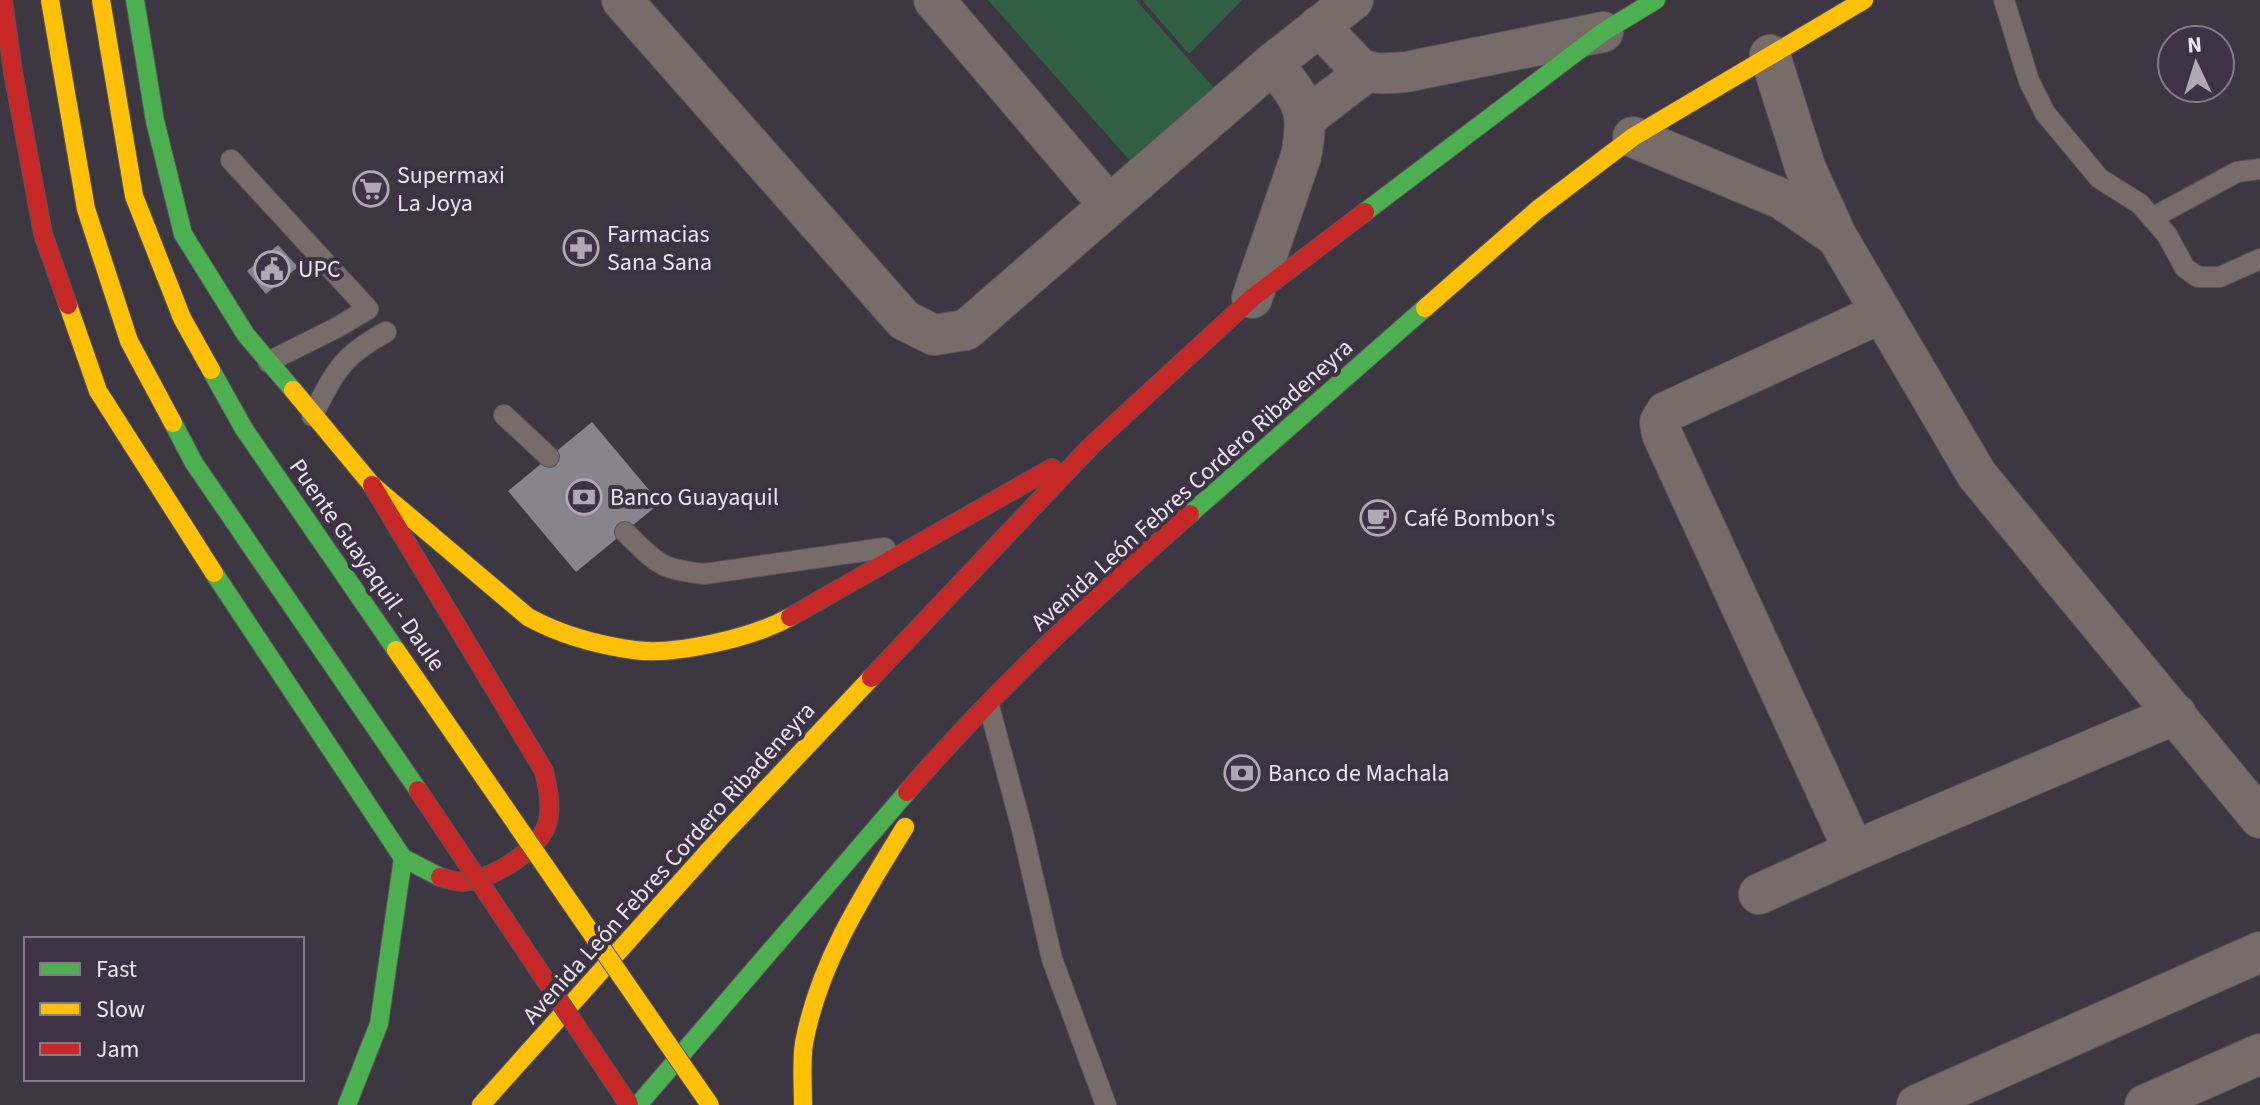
<svg xmlns="http://www.w3.org/2000/svg" width="2260" height="1105" font-family="'Source Sans 3',sans-serif">
<style>
.green{fill:#315f43}
.building{fill:#88848c}
.lines{fill:none;stroke-linecap:round;stroke-linejoin:round}
.lane-casing{stroke:#58545b;stroke-width:22}
.street-casing{stroke:#58545b;stroke-width:42}
.fast-casing{stroke:#58545b;stroke-width:20}
.slow-casing{stroke:#58545b;stroke-width:20}
.jam-casing{stroke:#58545b;stroke-width:20}
.lane{stroke:#766c6a;stroke-width:20}
.street{stroke:#766c6a;stroke-width:40}
.fast{stroke:#4caf50;stroke-width:18}
.slow{stroke:#ffc107;stroke-width:18}
.jam{stroke:#c62828;stroke-width:18}
.fast-bridge-casing{stroke:#58545b;stroke-width:20;stroke-linecap:butt}
.slow-bridge-casing{stroke:#58545b;stroke-width:20;stroke-linecap:butt}
.jam-bridge-casing{stroke:#58545b;stroke-width:20;stroke-linecap:butt}
.fast-bridge{stroke:#4caf50;stroke-width:18}
.slow-bridge{stroke:#ffc107;stroke-width:18}
.jam-bridge{stroke:#c62828;stroke-width:18}
.labels{text-anchor:middle;dominant-baseline:central;stroke-width:8;stroke-linejoin:round;paint-order:stroke}
.poi-label{font-size:24px;fill:#ece6f1;stroke:#3d3344;text-anchor:start}
.street-label{font-size:24px;fill:#ece6f1;stroke:#3d3344}
</style>
<rect width="100%" height="100%" fill="#3c3740"/>
<g class="green">
<path d="M988,0H1136L1215,89L1131,162Z"/>
<path d="M1142,0H1242L1189,54Z"/>
</g>
<g class="building">
<path d="M278,245L298,267L266,294L247,271Z"/>
<path d="M592,422L660,503L576,572L508,491Z"/>
</g>
<g class="lines">
<defs>
<g id="lane">
<path d="M2004,0L2029,81L2045,113L2099,178L2140,204L2167,235L2185,268L2198,277H2220L2260,259"/>
<path d="M231,160L368,309L338,327L268,362"/>
<path d="M2152,218L2237,172L2260,169"/>
<path d="M504,415L549,457"/>
<path d="M312,416C336,371 340,357 386,332"/>
<path d="M625,532C657,563 658,569 704,574L885,548"/>
<path d="M989,706L1022,829L1052,959L1106,1105"/>
</g>
<g id="street">
<path d="M622,0L904,320L934,335L966,330L1273,63L1353,0"/>
<path d="M934,0L1109,205"/>
<path d="M1319,26L1358,67C1372,76 1390,73 1406,72L1603,32"/>
<path d="M1770,55L1805,167L1837,237L1977,475L2260,818"/>
<path d="M1306,118L1366,72"/>
<path d="M1633,137L1782,199L1837,237"/>
<path d="M1252,298L1301,156C1311,106 1301,101 1273,63"/>
<path d="M1854,851L1662,434L1660,422L1666,412L1881,313"/>
<path d="M1759,894L1854,851L2176,714"/>
<path d="M1917,1105L2260,952"/>
<path d="M2145,1105L2260,1054"/>
</g>
<g id="fast">
<path d="M135,0L155,121L183,234L246,335L293,390"/>
<path d="M1365,212L1603,32L1656,0"/>
<path d="M1190,514L1425,308"/>
<path d="M214,573L403,858L440,877"/>
<path d="M347,1105L379,1024L403,858"/>
<path d="M638,1105L907,792"/>
</g>
<g id="slow">
<path d="M68,305L98,391L214,573"/>
<path d="M1425,308L1537,210L1633,137L1864,0"/>
<path d="M293,390L372,485L528,617C559,634 598,645 634,650C675,656 754,637 790,617"/>
<path d="M481,1105L721,837L871,678"/>
<path d="M803,1105C803,1085 801,1063 804,1043C819,963 863,895 905,827"/>
</g>
<g id="jam">
<path d="M3,0L13,72L43,234L68,305"/>
<path d="M372,485L544,771C548,789 553,809 546,827C535,852 497,875 471,881C460,883 450,880 440,877"/>
<path d="M790,617L1052,468"/>
<path d="M871,678L1091,446L1252,298L1365,212"/>
<path d="M907,792C993,692 1091,601 1190,514"/>
</g>
</defs>
<use href="#lane" class="lane-casing"/>
<use href="#street" class="street-casing"/>
<use href="#fast" class="fast-casing"/>
<use href="#slow" class="slow-casing"/>
<use href="#jam" class="jam-casing"/>
<use href="#lane" class="lane"/>
<use href="#street" class="street"/>
<use href="#fast" class="fast"/>
<use href="#slow" class="slow"/>
<use href="#jam" class="jam"/>
<defs>
<g id="fast-bridge">
<path d="M211,370L244,429L396,650"/>
<path d="M173,423L194,463L418,790"/>
</g>
<g id="slow-bridge">
<path d="M50,0L86,209L129,341L173,423"/>
<path d="M101,0L134,196L182,318L211,370"/>
<path d="M396,650L710,1105"/>
</g>
<path id="jam-bridge" d="M418,790L629,1105"/>
</defs>
<use href="#fast-bridge" class="fast-bridge-casing"/>
<use href="#slow-bridge" class="slow-bridge-casing"/>
<use href="#jam-bridge" class="jam-bridge-casing"/>
<use href="#fast-bridge" class="fast-bridge"/>
<use href="#slow-bridge" class="slow-bridge"/>
<use href="#jam-bridge" class="jam-bridge"/>
</g>
<defs>
<symbol id="supermarket-ring" viewBox="-11 -11 22 22"><circle r="9.5" fill="#3d3344" stroke="#aea9b3" stroke-width="1.5"/><path d="M-6-5.5h2.5l.6 2H6L4.5 2H-2.5L-4.4-4H-6ZM-1.5 3.2a1.3 1.3 0 1 0 .1 0ZM3 3.2a1.3 1.3 0 1 0 .1 0Z" fill="#aea9b3"/></symbol>
<symbol id="pharmacy-ring" viewBox="-11 -11 22 22"><circle r="9.5" fill="#3d3344" stroke="#aea9b3" stroke-width="1.5"/><path d="M-2-6h4v4h4v4h-4v4h-4v-4h-4v-4h4Z" fill="#aea9b3"/></symbol>
<symbol id="civic-ring" viewBox="-11 -11 22 22"><circle r="9.5" fill="#3d3344" stroke="#aea9b3" stroke-width="1.5"/><path d="M-.6-6.5H3V-4.5H.6V-3L4-1V1h2V6H-6V1h2V-1L-.6-3ZM-1.2 2.5V6h2.4V2.5Z" fill="#aea9b3"/></symbol>
<symbol id="bank-ring" viewBox="-11 -11 22 22"><circle r="9.5" fill="#3d3344" stroke="#aea9b3" stroke-width="1.5"/><path d="M-6-4H6V4H-6ZM0-2.3a2.3 2.3 0 1 0 0 4.6a2.3 2.3 0 1 0 0-4.6Z" fill="#aea9b3"/></symbol>
<symbol id="cafe-ring" viewBox="-11 -11 22 22"><circle r="9.5" fill="#3d3344" stroke="#aea9b3" stroke-width="1.5"/><path d="M-5.5-4.5H6V0H3Q3 3.5 0 3.5H-2.5Q-5.5 3.5-5.5 0ZM3-3.2v2h1.7v-2ZM-6 4.5H4V6H-6Z" fill="#aea9b3"/></symbol>
</defs>
<g fill-rule="evenodd">
<use href="#supermarket-ring" x="351" y="169" width="40" height="40"/>
<use href="#pharmacy-ring" x="561" y="228" width="40" height="40"/>
<use href="#civic-ring" x="252" y="249" width="40" height="40"/>
<use href="#bank-ring" x="564" y="477" width="40" height="40"/>
<use href="#cafe-ring" x="1358" y="498" width="40" height="40"/>
<use href="#bank-ring" x="1222" y="753" width="40" height="40"/>
</g>
<g class="labels">
<g class="poi-label">
<text x="397" y="175">Supermaxi<tspan x="397" dy="28">La Joya</tspan></text>
<text x="607" y="234">Farmacias<tspan x="607" dy="28">Sana Sana</tspan></text>
<text x="298" y="269">UPC</text>
<text x="610" y="497">Banco Guayaquil</text>
<text x="1404" y="518">Café Bombon's</text>
<text x="1268" y="773">Banco de Machala</text>
</g>
<g class="street-label">
<text transform="translate(1192 485) rotate(-42)">Avenida León Febres Cordero Ribadeneyra</text>
<text transform="translate(367 565) rotate(55)">Puente Guayaquil - Daule</text>
<text transform="translate(669 863) rotate(-48)">Avenida León Febres Cordero Ribadeneyra</text>
</g>
</g>
<rect x="24" y="937" width="280" height="144" fill="#3d3344" stroke="#837b89" stroke-width="2"/>
<rect x="40" y="963" width="40" height="12" fill="#4caf50" stroke="#837b89" stroke-width="2"/>
<text x="96" y="977" font-size="24" fill="#ece6f1">Fast</text>
<rect x="40" y="1003" width="40" height="12" fill="#ffc107" stroke="#837b89" stroke-width="2"/>
<text x="96" y="1017" font-size="24" fill="#ece6f1">Slow</text>
<rect x="40" y="1043" width="40" height="12" fill="#c62828" stroke="#837b89" stroke-width="2"/>
<text x="96" y="1057" font-size="24" fill="#ece6f1">Jam</text>
<g transform="translate(2196 64) rotate(356)"><circle r="38" fill="#3d3344" stroke="#837b89" stroke-width="2"/>
<path d="M0-6L14 30L0 20L-14 30Z" fill="#aea9b3"/>
<text y="-12" font-size="22" font-weight="bold" text-anchor="middle" fill="#ece6f1">N</text>
</g>
</svg>
